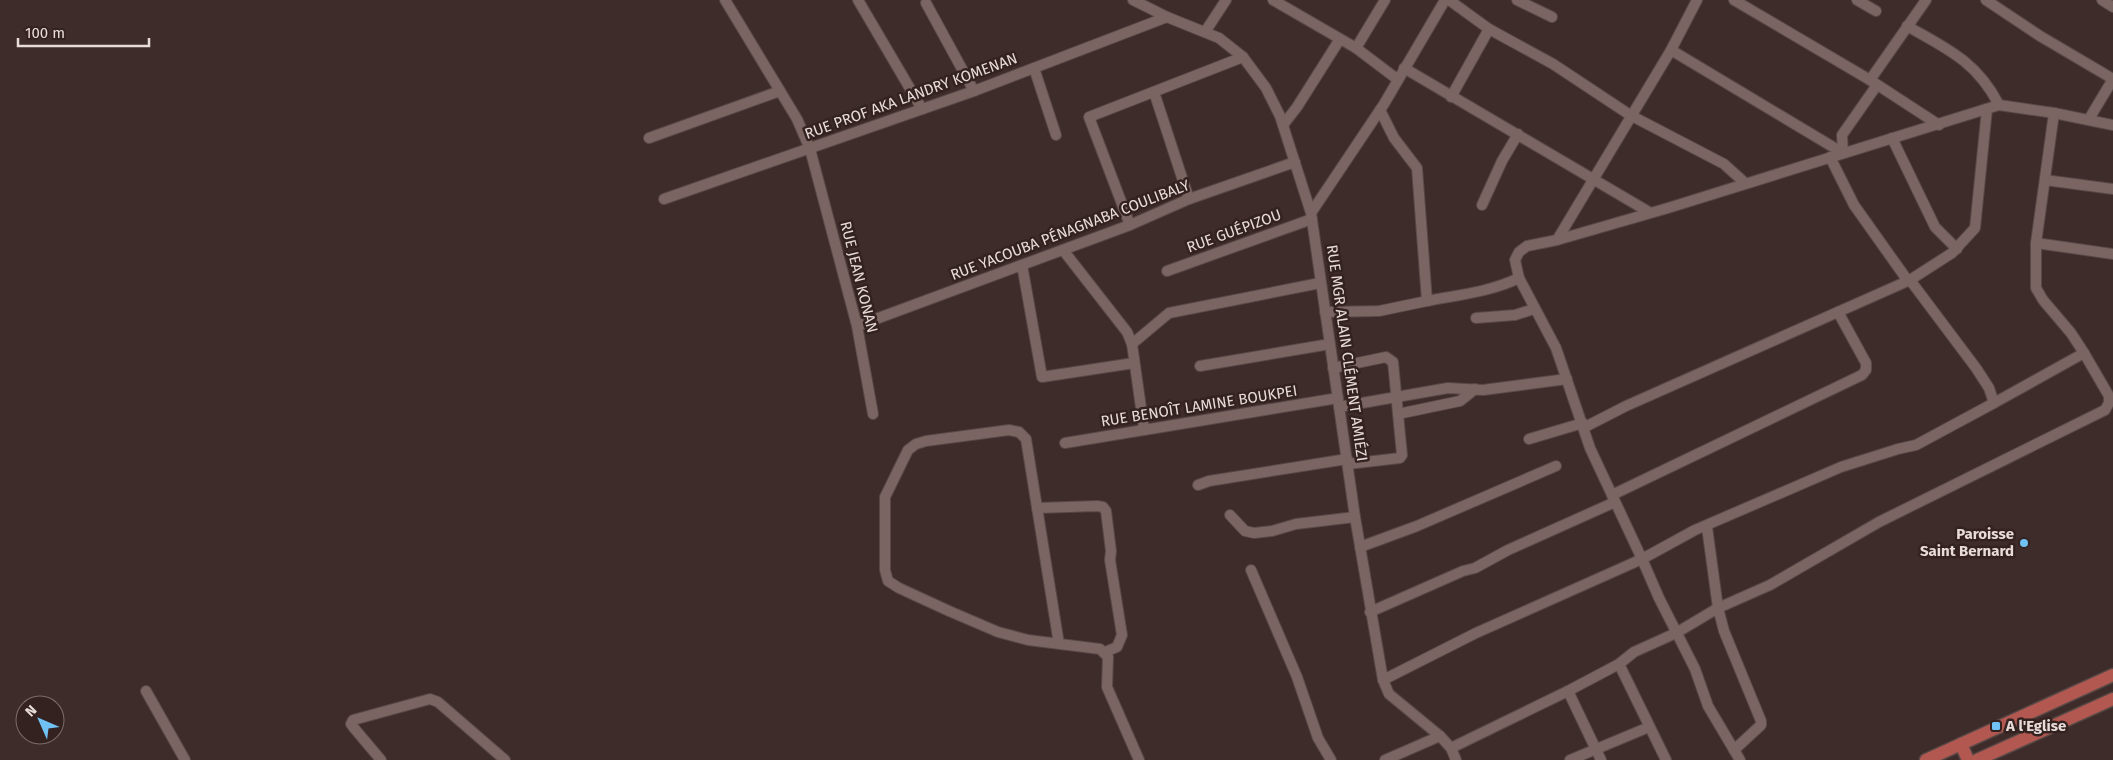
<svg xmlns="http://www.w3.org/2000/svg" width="2113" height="760" font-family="'Fira Sans',sans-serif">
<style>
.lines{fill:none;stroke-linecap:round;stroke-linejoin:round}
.minor-casing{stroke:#584846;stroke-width:12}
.major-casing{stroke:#584846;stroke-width:15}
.minor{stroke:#7a6562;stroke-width:10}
.major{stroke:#b25851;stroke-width:12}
.poi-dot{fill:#70c1f4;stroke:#342220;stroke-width:2}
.labels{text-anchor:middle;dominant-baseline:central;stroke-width:5;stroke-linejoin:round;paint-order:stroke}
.street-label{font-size:15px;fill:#e8dcda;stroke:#342220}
.poi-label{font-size:15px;font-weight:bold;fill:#e8dcda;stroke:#342220;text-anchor:end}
</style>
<rect width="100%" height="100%" fill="#3e2c2a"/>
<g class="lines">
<defs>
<g id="minor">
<path d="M725,0L797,119L810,149L857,326L873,414"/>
<path d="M858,0L922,109"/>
<path d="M1133,0L1167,17L1219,38L1243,57L1266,88L1280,116L1311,213L1355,517L1383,680L1389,694L1440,736L1451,748L1456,760"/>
<path d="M1273,0L1356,48L1397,79"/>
<path d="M1449,0L1489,29L1553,64L1630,115L1724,164L1745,183"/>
<path d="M1517,0L1552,17"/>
<path d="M1734,0L1870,80L1939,125"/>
<path d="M1857,0L1876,11"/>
<path d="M1986,0L2040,36L2113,79L2089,119"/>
<path d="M2102,0L2113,7"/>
<path d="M926,3L974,91"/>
<path d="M1907,26C1948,49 1977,62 1999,105"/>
<path d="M1205,32L1226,0"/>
<path d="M1356,48L1385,0"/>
<path d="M1671,50L1843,153"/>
<path d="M1034,68L1056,135"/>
<path d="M1404,68L1649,212"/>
<path d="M1870,80L1926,0"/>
<path d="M1154,92L1189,199"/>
<path d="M1451,97L1489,29"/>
<path d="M1380,110L1394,138L1417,168L1427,301C1458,295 1490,292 1519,278"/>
<path d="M1283,125L1297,107L1340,39"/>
<path d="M649,138L780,91"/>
<path d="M1892,138L1935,227L1957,249"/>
<path d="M1843,153L1842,135L1877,85"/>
<path d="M1830,157L1854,205L1908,281"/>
<path d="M2045,180L2113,189"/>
<path d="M664,199L974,91L1167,17"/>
<path d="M1482,205L1502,161L1518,134"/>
<path d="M1311,213L1384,104L1445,0"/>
<path d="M1130,225L1089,117L1243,57"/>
<path d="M1557,240L1671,50L1697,0"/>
<path d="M2036,243L2113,254"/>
<path d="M1063,250L1127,332L1132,344L1144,429"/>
<path d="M1022,265L1042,377L1134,363"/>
<path d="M1167,271L1312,219"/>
<path d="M1910,280L1952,253L1975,228L1987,109"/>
<path d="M1325,312L1379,311L1427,301"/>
<path d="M1476,318L1515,315L1534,309"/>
<path d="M857,326L1130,225L1189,199L1295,162"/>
<path d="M1132,344L1169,313L1320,283"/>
<path d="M1200,366L1330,344"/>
<path d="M1333,368L1386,357L1393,362L1402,455L1400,458L1348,464"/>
<path d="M1994,403L2084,353"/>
<path d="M1339,407L1448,388L1483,390L1567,379"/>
<path d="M1398,414L1460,401L1475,389"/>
<path d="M1529,439L1583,423"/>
<path d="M1065,443L1338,398"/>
<path d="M1198,485L1209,481L1347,459"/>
<path d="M1612,495L1862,375L1866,370V363L1838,312"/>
<path d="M1037,508L1097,506L1103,507L1106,511L1111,551L1110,560L1122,635L1117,647L1105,652"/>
<path d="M1230,515L1245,531L1254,533L1272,531L1296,524L1355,517"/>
<path d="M1707,527L1718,608L1724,631L1761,721V725L1734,750"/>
<path d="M1360,547L1417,526L1556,466"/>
<path d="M1251,570L1297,677L1318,738L1331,760"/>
<path d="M1370,612L1463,571L1475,568L1508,550L1615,502"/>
<path d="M1059,644L1026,439L1019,432L1009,430L926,441L916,444L908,450L885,497V570L888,581L899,588L949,611L998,632L1028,640L1100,649L1108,657L1107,687L1139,760"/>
<path d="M1619,664L1666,760"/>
<path d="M1383,680L1476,633L1642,559L1695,530L1841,467L1898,449L1916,445L1994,403L1989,388L1976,368L1910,280L1626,406L1585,427"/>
<path d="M146,691L185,760"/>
<path d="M1568,691L1601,760"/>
<path d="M1451,748L1568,691L1619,664L1634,652L1676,633L1718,608L1770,585L1879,522L2105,410L2109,403V396L2084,353L2071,333L2043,300L2036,288V243L2054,113"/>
<path d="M381,760L354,728L351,724L353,720L430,699L438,702L505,760"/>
<path d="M1385,760L1440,736"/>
<path d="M1570,760L1649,727"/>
<path d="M1740,760L1708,706L1695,669L1659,598L1642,559L1604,478L1590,448L1556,348L1519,278L1515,260L1519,252L1527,246L1557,240L1668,208L1999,105L2054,113L2113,125"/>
</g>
<g id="major">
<path d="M1961,744L1968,760"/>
<path d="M1926,760L2113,675"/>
<path d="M1977,760L2113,699"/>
</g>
</defs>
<use href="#minor" class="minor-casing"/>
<use href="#major" class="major-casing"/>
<use href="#minor" class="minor"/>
<use href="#major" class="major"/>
</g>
<g class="poi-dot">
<circle cx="2024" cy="543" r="5"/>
<rect x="1991" y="721" width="10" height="10" rx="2.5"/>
</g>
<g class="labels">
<g class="street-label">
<text transform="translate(911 96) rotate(-20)">RUE PROF AKA LANDRY KOMENAN</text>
<text transform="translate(1070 230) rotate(-21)">RUE YACOUBA PÉNAGNABA COULIBALY</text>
<text transform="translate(1234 231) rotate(-20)">RUE GUÉPIZOU</text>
<text transform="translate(859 277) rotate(76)">RUE JEAN KONAN</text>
<text transform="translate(1347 353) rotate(82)">RUE MGR ALAIN CLÉMENT AMIÉZI</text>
<text transform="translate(1199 406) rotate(-9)">RUE BENOÎT LAMINE BOUKPEI</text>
</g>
<g class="poi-label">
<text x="2014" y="534">Paroisse<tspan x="2014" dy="17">Saint Bernard</tspan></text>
<text x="2006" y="726" text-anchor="start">A l'Eglise</text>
</g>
</g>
<g transform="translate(40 720) rotate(315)"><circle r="24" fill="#342220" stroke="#7c6c6a"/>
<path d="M0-4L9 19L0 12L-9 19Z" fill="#70c1f4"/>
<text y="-8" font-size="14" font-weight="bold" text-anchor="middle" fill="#e8dcda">N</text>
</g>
<path d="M18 38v8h131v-8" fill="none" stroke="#e8dcda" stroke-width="2.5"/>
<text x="25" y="38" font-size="15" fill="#e8dcda" stroke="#342220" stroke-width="4" paint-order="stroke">100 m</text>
</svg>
